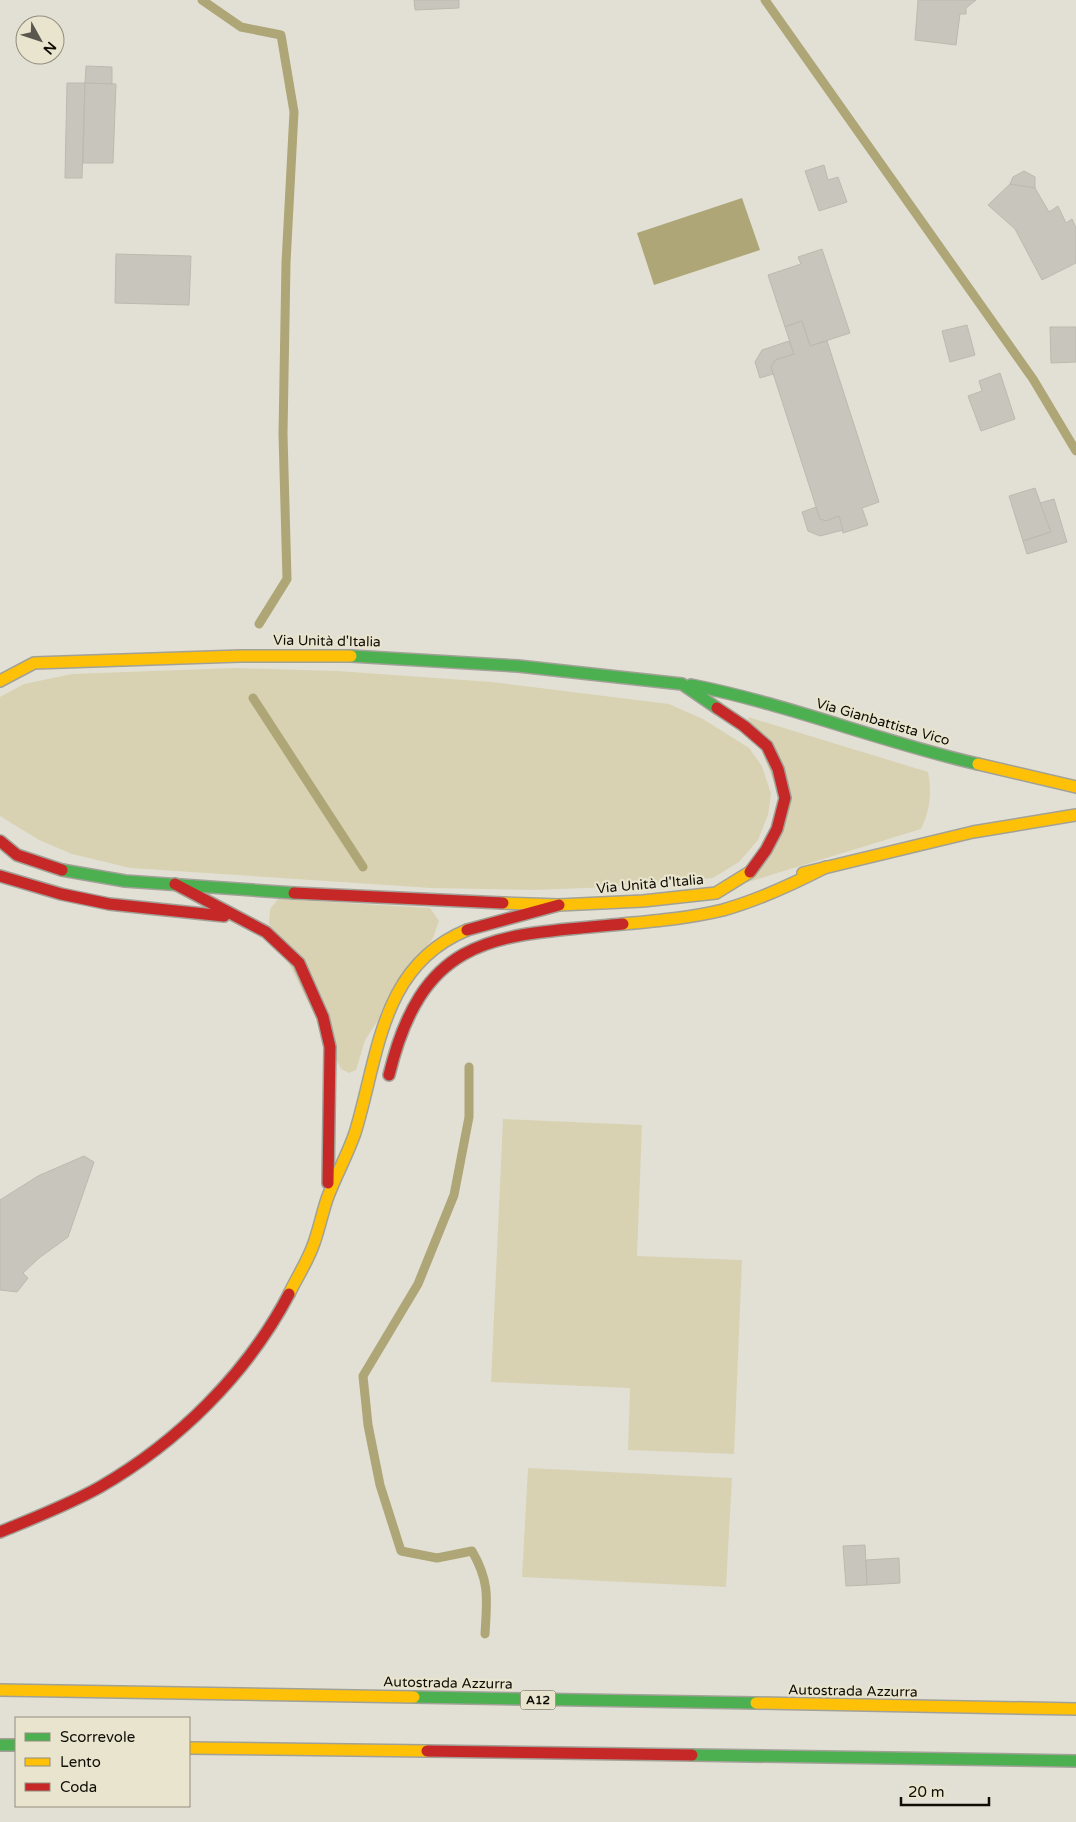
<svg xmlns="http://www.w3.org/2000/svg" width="1076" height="1822" font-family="'Varela Round',sans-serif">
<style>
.green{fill:#d8d2b3}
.water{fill:#aea676}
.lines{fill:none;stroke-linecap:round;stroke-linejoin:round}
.stream{stroke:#aea676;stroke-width:9}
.building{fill:#c8c6bc;stroke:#bbbab0}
.fast-casing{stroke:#a2a198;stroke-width:14}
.slow-casing{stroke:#a2a198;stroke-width:14}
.jam-casing{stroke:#a2a198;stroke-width:14}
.fast{stroke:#4caf50;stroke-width:11}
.slow{stroke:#ffc107;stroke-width:11}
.jam{stroke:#c62828;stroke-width:11}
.labels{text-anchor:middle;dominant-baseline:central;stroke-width:4.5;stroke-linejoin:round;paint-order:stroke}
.shield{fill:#e8e4ce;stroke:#504e42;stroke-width:1}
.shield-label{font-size:12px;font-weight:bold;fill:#0f0d06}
.street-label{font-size:14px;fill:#0f0d06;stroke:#e8e4ce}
</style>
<rect width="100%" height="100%" fill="#e2e0d4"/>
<g class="green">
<path d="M234,668L338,671L492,682L669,704L703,719L749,748L762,766L771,794L768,815L758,840L739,862L713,878L610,887L535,890L431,888L130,868L72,854L39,840L0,816V697L24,684L72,674Z"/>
<path d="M748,717L928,772C932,793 930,810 921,829L745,883L788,817Z"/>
<path d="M278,899L430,908L439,921L433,938L365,1040L356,1070L349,1073L341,1069L269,923L270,909Z"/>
<path d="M503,1119L642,1125L637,1256L742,1260L734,1454L628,1450L630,1388L491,1382Z"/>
<path d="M528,1468L732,1478L726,1587L522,1577Z"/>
</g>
<path class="water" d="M742,198L760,250L654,285L637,233Z"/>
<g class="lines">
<g class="stream">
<path d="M202,0L241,27L281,35L294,112L286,263L283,434L287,579L259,624"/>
<path d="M765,0L1033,379L1076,451"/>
<path d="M253,698L363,867"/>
<path d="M469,1067V1117L454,1195L418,1284L363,1376L368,1425L380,1485L401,1551L437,1558L472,1551C490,1582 487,1599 485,1634"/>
</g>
</g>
<g class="building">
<path d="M414,0H459V8L415,10Z"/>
<path d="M918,0H976L966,8V14H960L956,45L915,40Z"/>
<path d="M86,66L112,67V84L85,83Z"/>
<path d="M67,83H85L82,178H65Z"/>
<path d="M85,83L116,84L113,163H83Z"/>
<path d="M824,165L828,180L838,177L847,202L819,211L805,171Z"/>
<path d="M1024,171L1035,177V188L1010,184L1013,177Z"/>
<path d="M1010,184L1035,188L1049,212L1058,206L1066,223L1072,219L1076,228V263L1042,280L1015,229L988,205Z"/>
<path d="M822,249L850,333L810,346L802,321L785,327L768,275L801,264L798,257Z"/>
<path d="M116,254L191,256L189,305L115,303Z"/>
<path d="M802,321L810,346L827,341L879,502L862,508L868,525L843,533L839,516L826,521L820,519L771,367L775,360L794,354L785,327Z"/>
<path d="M967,325L975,355L950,362L942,331Z"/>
<path d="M1050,327H1076V362L1051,363Z"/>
<path d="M789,341L794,354L775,360L771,367L773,374L760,378L755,362L762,350Z"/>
<path d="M1000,373L1015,419L981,431L968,396L982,391L979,381Z"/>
<path d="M1035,488L1051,532L1023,541L1009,496Z"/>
<path d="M1054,499L1067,542L1027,554L1023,541L1051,532L1040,503Z"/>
<path d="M816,507L820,519L826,521L839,516L843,530L820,536L808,531L802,512Z"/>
<path d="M84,1156L94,1162L68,1237L39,1258L23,1273L28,1278L17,1292L0,1290V1200L38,1176Z"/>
<path d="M865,1545L867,1585L846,1586L843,1546Z"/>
<path d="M899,1558L900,1583L867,1585L866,1560Z"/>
</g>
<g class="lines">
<defs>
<g id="fast">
<path d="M351,656L518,666L682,684L717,708"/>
<path d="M691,685C788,704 881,742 978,764"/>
<path d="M62,870L125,881L294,893"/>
<path d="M414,1697L756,1703"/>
<path d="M0,1745H16"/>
<path d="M692,1755L1076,1761"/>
</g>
<g id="slow">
<path d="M0,681L34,663L240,656H351"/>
<path d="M978,764L1076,787"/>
<path d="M803,873L973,832L1076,815"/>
<path d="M503,903L559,905L643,901L716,893L750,872"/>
<path d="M623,924C656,921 690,918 723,910C759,900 793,884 826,867"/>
<path d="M289,1294C297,1277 308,1261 314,1243C319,1229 322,1214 327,1199C335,1177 347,1156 355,1133C379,1055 380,966 467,930"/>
<path d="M0,1690L414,1697"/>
<path d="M756,1703L1076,1709"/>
<path d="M189,1748L427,1751"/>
</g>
<g id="jam">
<path d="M717,708L744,726L767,746L778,769L785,798L777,829L766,850L750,872"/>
<path d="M0,841L17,855L62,870"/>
<path d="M0,876L61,894L109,904L224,916"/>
<path d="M175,884L266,932L299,963L323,1017L330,1047L328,1183"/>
<path d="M294,893L503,903"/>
<path d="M467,930L559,905"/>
<path d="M389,1075C424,931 497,936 623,924"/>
<path d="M0,1532C34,1518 68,1505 100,1487C178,1442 247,1374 289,1294"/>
<path d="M427,1751L692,1755"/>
</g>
</defs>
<use href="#fast" class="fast-casing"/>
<use href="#slow" class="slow-casing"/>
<use href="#jam" class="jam-casing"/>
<use href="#fast" class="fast"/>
<use href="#slow" class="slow"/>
<use href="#jam" class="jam"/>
</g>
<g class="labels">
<rect class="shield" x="520.5" y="1690.5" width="35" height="19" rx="4"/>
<g class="shield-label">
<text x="538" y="1700">A12</text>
</g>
<g class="street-label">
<text transform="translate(327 641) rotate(1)">Via Unità d'Italia</text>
<text transform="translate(883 722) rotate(16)">Via Gianbattista Vico</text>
<text transform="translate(650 884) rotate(-5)">Via Unità d'Italia</text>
<text transform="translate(448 1683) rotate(1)">Autostrada Azzurra</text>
<text transform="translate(853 1691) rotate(1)">Autostrada Azzurra</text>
</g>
</g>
<rect x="15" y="1717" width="175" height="90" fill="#e8e4ce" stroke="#918e7e"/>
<rect x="25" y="1733" width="25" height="8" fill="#4caf50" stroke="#918e7e"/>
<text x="60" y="1742" font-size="15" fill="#0f0d06">Scorrevole</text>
<rect x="25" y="1758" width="25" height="8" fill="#ffc107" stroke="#918e7e"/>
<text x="60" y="1767" font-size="15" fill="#0f0d06">Lento</text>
<rect x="25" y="1783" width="25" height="8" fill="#c62828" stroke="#918e7e"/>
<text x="60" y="1792" font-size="15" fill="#0f0d06">Coda</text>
<g transform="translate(40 40) rotate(130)"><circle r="24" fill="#e8e4ce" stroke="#918e7e"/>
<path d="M0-4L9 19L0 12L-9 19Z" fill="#59574e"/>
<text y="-8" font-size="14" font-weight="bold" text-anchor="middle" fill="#0f0d06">N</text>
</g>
<path d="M901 1797v8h88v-8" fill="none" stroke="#0f0d06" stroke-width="2.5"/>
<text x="908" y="1797" font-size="15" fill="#0f0d06" stroke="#e8e4ce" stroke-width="4" paint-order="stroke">20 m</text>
</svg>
